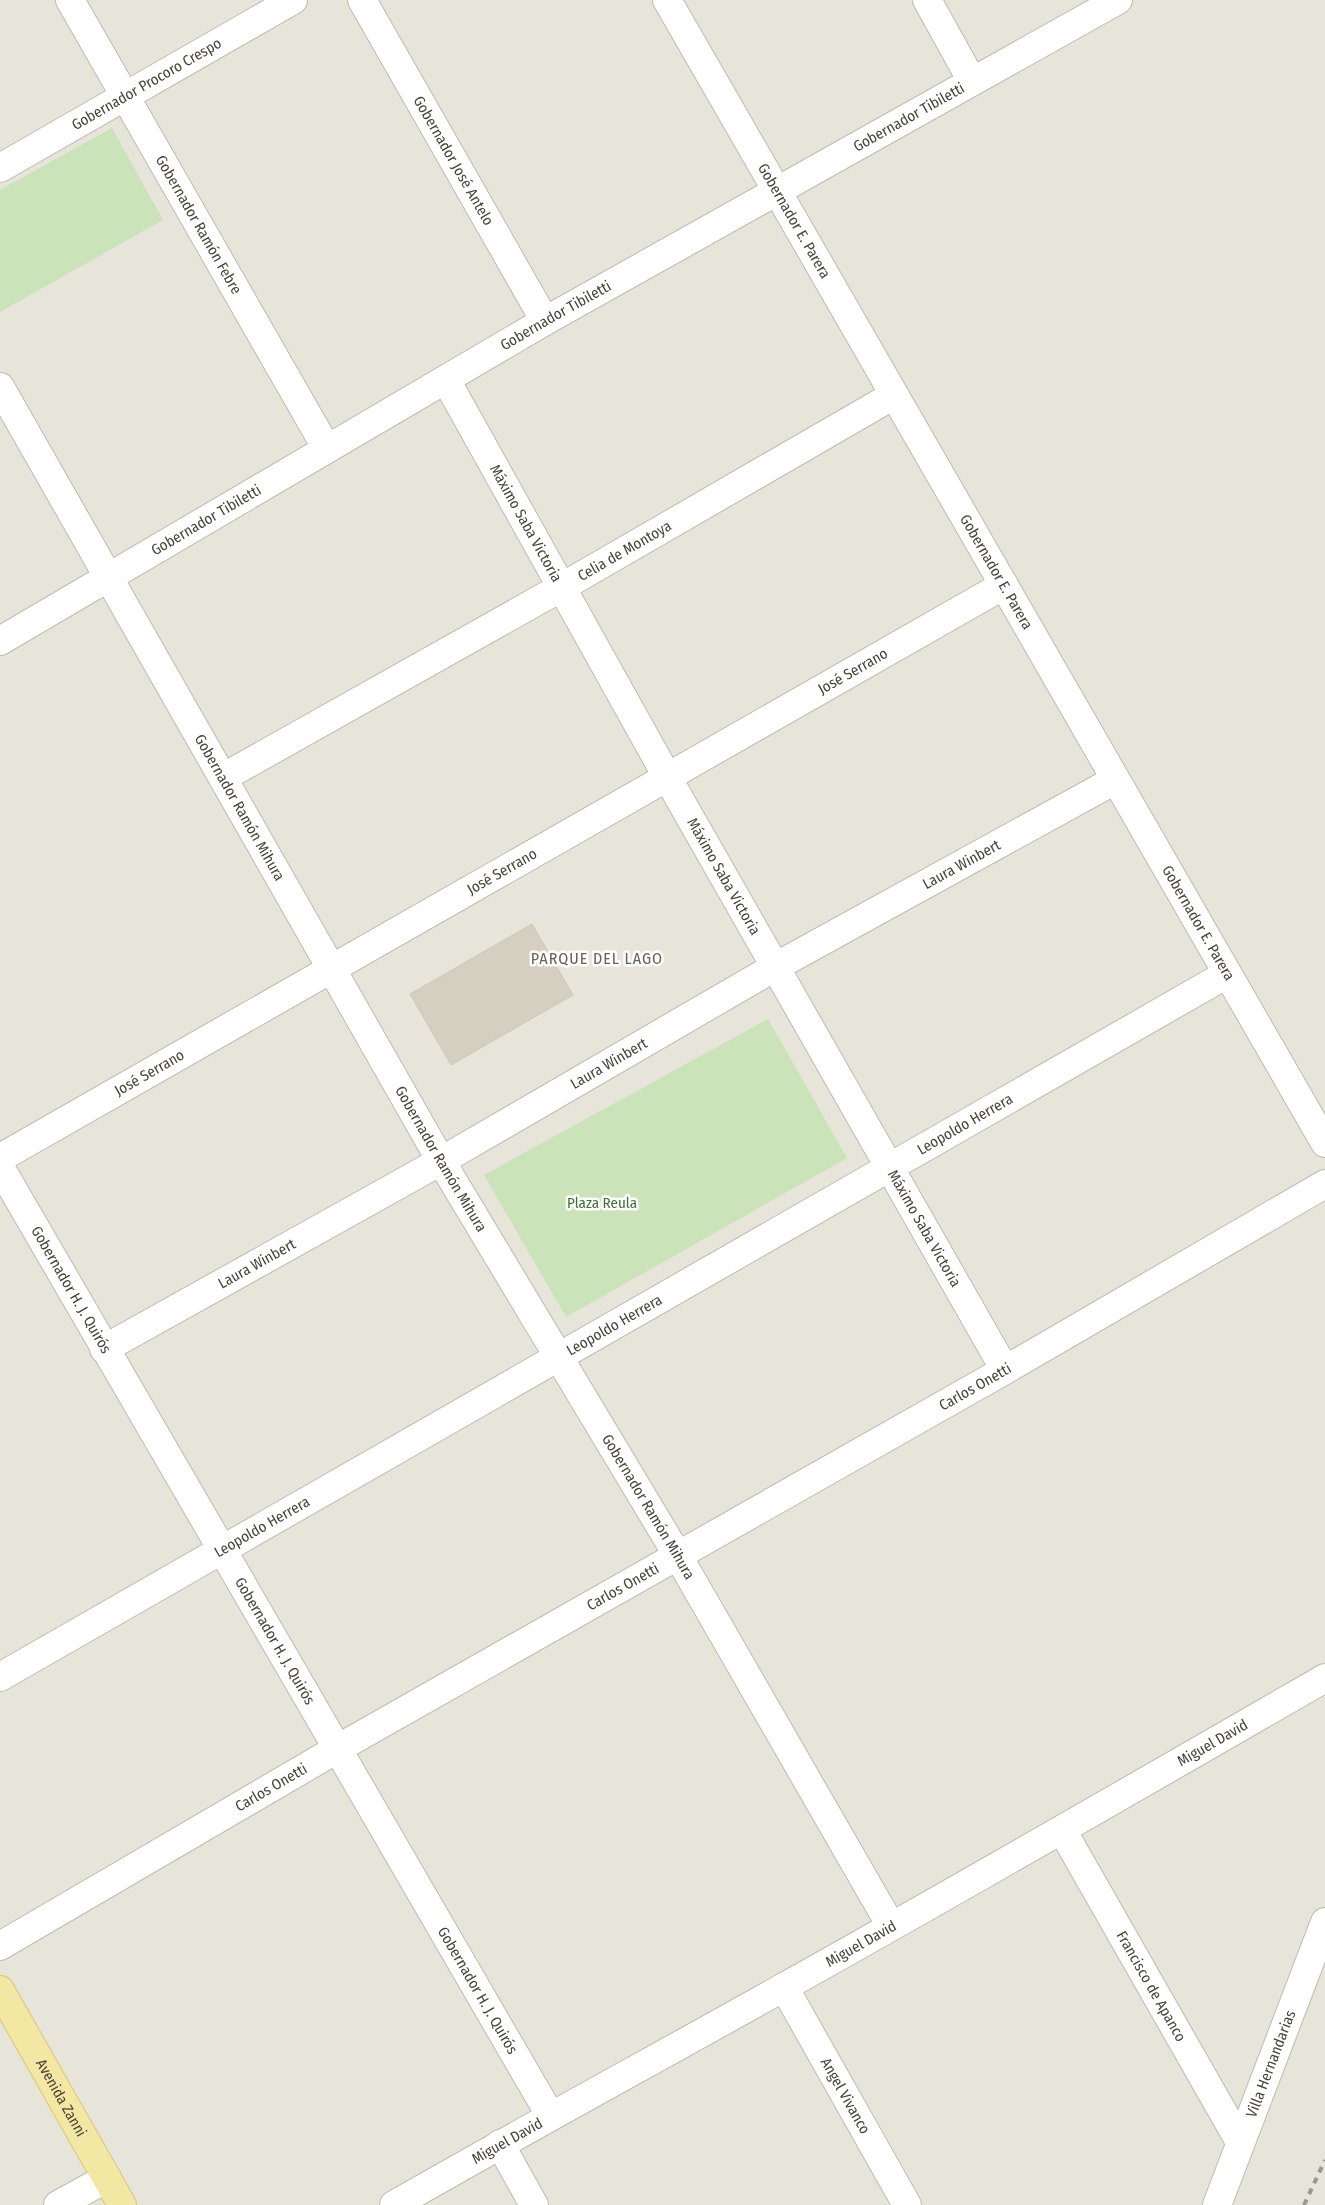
<svg xmlns="http://www.w3.org/2000/svg" width="1325" height="2205" font-family="'Fira Sans Condensed',sans-serif">
<style>
.residential{fill:#e7e4d9}
.green{fill:#cae3b8}
.building{fill:#d4cfc1;stroke:#cec8b5}
.lines{fill:none;stroke-linecap:round;stroke-linejoin:round}
.minor-casing{stroke:#bebbae;stroke-width:30}
.major-casing{stroke:#d7c775;stroke-width:30}
.minor{stroke:#fff;stroke-width:28}
.major{stroke:#f3e7a4;stroke-width:28}
.rail{stroke:#989898;stroke-width:4;stroke-dasharray:6 6;stroke-linecap:butt}
.labels{text-anchor:middle;dominant-baseline:central;stroke-width:5;stroke-linejoin:round;paint-order:stroke}
.street-label{font-size:15px;fill:#474339;stroke:#fff}
.park-label{font-size:15px;fill:#427233;stroke:#fff}
.neighbourhood-label{font-size:16px;letter-spacing:1px;fill:#686252;stroke:#fff}
</style>
<rect width="100%" height="100%" fill="#f3f2eb"/>
<rect class="residential" x="0" y="0" width="1325" height="2205"/>
<g class="green">
<path d="M112,128L163,220L0,312V190Z"/>
<path d="M768,1019L847,1158L566,1317L484,1175Z"/>
</g>
<path class="building" d="M532,924L573,995L451,1065L410,994Z"/>
<g class="lines">
<defs>
<g id="minor">
<path id="s1" d="M70,0L327,449"/>
<path id="s2" d="M362,0L545,321"/>
<path id="s3" d="M667,0L1325,1143"/>
<path d="M927,0L972,81"/>
<path id="s4" d="M0,168L293,0"/>
<path id="s5" d="M446,380L679,798L1005,1370"/>
<path id="s6" d="M0,387L441,1161L678,1556L891,1926"/>
<path id="s7" d="M0,641L545,321L1118,0"/>
<path id="s8" d="M224,777L562,587L894,395"/>
<path id="s9" d="M0,1158L1004,585"/>
<path id="s10" d="M0,1167L550,2115"/>
<path id="s11" d="M104,1349L441,1161L775,967L1115,780"/>
<path id="s12" d="M0,1677L1227,974"/>
<path id="s13" d="M1062,1830L1240,2142"/>
<path id="s14" d="M0,1946L337,1749L1005,1370L1325,1184"/>
<path id="s15" d="M784,1987L907,2205"/>
<path d="M500,2144L534,2205"/>
<path d="M58,2205L107,2178"/>
<path id="s16" d="M394,2205C523,2131 654,2060 784,1987C965,1886 1145,1782 1325,1678"/>
<path id="s17" d="M1217,2205L1325,1922"/>
</g>
<g id="major">
<path id="s18" d="M0,1990L122,2205"/>
</g>
</defs>
<use href="#minor" class="minor-casing"/>
<use href="#major" class="major-casing"/>
<use href="#minor" class="minor"/>
<use href="#major" class="major"/>
<path class="rail" d="M1304,2205L1325,2160"/>
</g>
<g class="labels">
<g class="street-label">
<text stroke="none"><textPath href="#s4" startOffset="169">Gobernador Procoro Crespo</textPath></text>
<text stroke="none"><textPath href="#s7" startOffset="1049">Gobernador Tibiletti</textPath></text>
<text stroke="none"><textPath href="#s2" startOffset="185">Gobernador José Antelo</textPath></text>
<text stroke="none"><textPath href="#s3" startOffset="255">Gobernador E. Parera</textPath></text>
<text stroke="none"><textPath href="#s1" startOffset="259">Gobernador Ramón Febre</textPath></text>
<text stroke="none"><textPath href="#s7" startOffset="644">Gobernador Tibiletti</textPath></text>
<text stroke="none"><textPath href="#s7" startOffset="239">Gobernador Tibiletti</textPath></text>
<text stroke="none"><textPath href="#s5" startOffset="164">Máximo Saba Victoria</textPath></text>
<text stroke="none"><textPath href="#s8" startOffset="460">Celia de Montoya</textPath></text>
<text stroke="none"><textPath href="#s3" startOffset="660">Gobernador E. Parera</textPath></text>
<text stroke="none"><textPath href="#s9" startOffset="982">José Serrano</textPath></text>
<text stroke="none"><textPath href="#s6" startOffset="484">Gobernador Ramón Mihura</textPath></text>
<text stroke="none"><textPath href="#s11" startOffset="985">Laura Winbert</textPath></text>
<text stroke="none"><textPath href="#s9" startOffset="578">José Serrano</textPath></text>
<text stroke="none"><textPath href="#s5" startOffset="569">Máximo Saba Victoria</textPath></text>
<text stroke="none"><textPath href="#s3" startOffset="1065">Gobernador E. Parera</textPath></text>
<text stroke="none"><textPath href="#s11" startOffset="580">Laura Winbert</textPath></text>
<text stroke="none"><textPath href="#s9" startOffset="172">José Serrano</textPath></text>
<text stroke="none"><textPath href="#s12" startOffset="1112">Leopoldo Herrera</textPath></text>
<text stroke="none"><textPath href="#s6" startOffset="889">Gobernador Ramón Mihura</textPath></text>
<text stroke="none"><textPath href="#s5" startOffset="974">Máximo Saba Victoria</textPath></text>
<text stroke="none"><textPath href="#s11" startOffset="175">Laura Winbert</textPath></text>
<text stroke="none"><textPath href="#s10" startOffset="142">Gobernador H. J. Quirós</textPath></text>
<text stroke="none"><textPath href="#s12" startOffset="708">Leopoldo Herrera</textPath></text>
<text stroke="none"><textPath href="#s14" startOffset="1124">Carlos Onetti</textPath></text>
<text stroke="none"><textPath href="#s6" startOffset="1294">Gobernador Ramón Mihura</textPath></text>
<text stroke="none"><textPath href="#s12" startOffset="302">Leopoldo Herrera</textPath></text>
<text stroke="none"><textPath href="#s14" startOffset="719">Carlos Onetti</textPath></text>
<text stroke="none"><textPath href="#s10" startOffset="548">Gobernador H. J. Quirós</textPath></text>
<text stroke="none"><textPath href="#s16" startOffset="940">Miguel David</textPath></text>
<text stroke="none"><textPath href="#s14" startOffset="314">Carlos Onetti</textPath></text>
<text stroke="none"><textPath href="#s16" startOffset="535">Miguel David</textPath></text>
<text stroke="none"><textPath href="#s13" startOffset="180">Francisco de Apanco</textPath></text>
<text stroke="none"><textPath href="#s10" startOffset="952">Gobernador H. J. Quirós</textPath></text>
<text stroke="none"><textPath href="#s17" startOffset="151">Villa Hernandarias</textPath></text>
<text stroke="none"><textPath href="#s15" startOffset="125">Angel Vivanco</textPath></text>
<text stroke="none"><textPath href="#s18" startOffset="124">Avenida Zanni</textPath></text>
<text stroke="none"><textPath href="#s16" startOffset="130">Miguel David</textPath></text>
</g>
<g class="park-label">
<text x="602" y="1203">Plaza Reula</text>
</g>
<g class="neighbourhood-label">
<text x="597" y="958">PARQUE DEL LAGO</text>
</g>
</g>
</svg>
